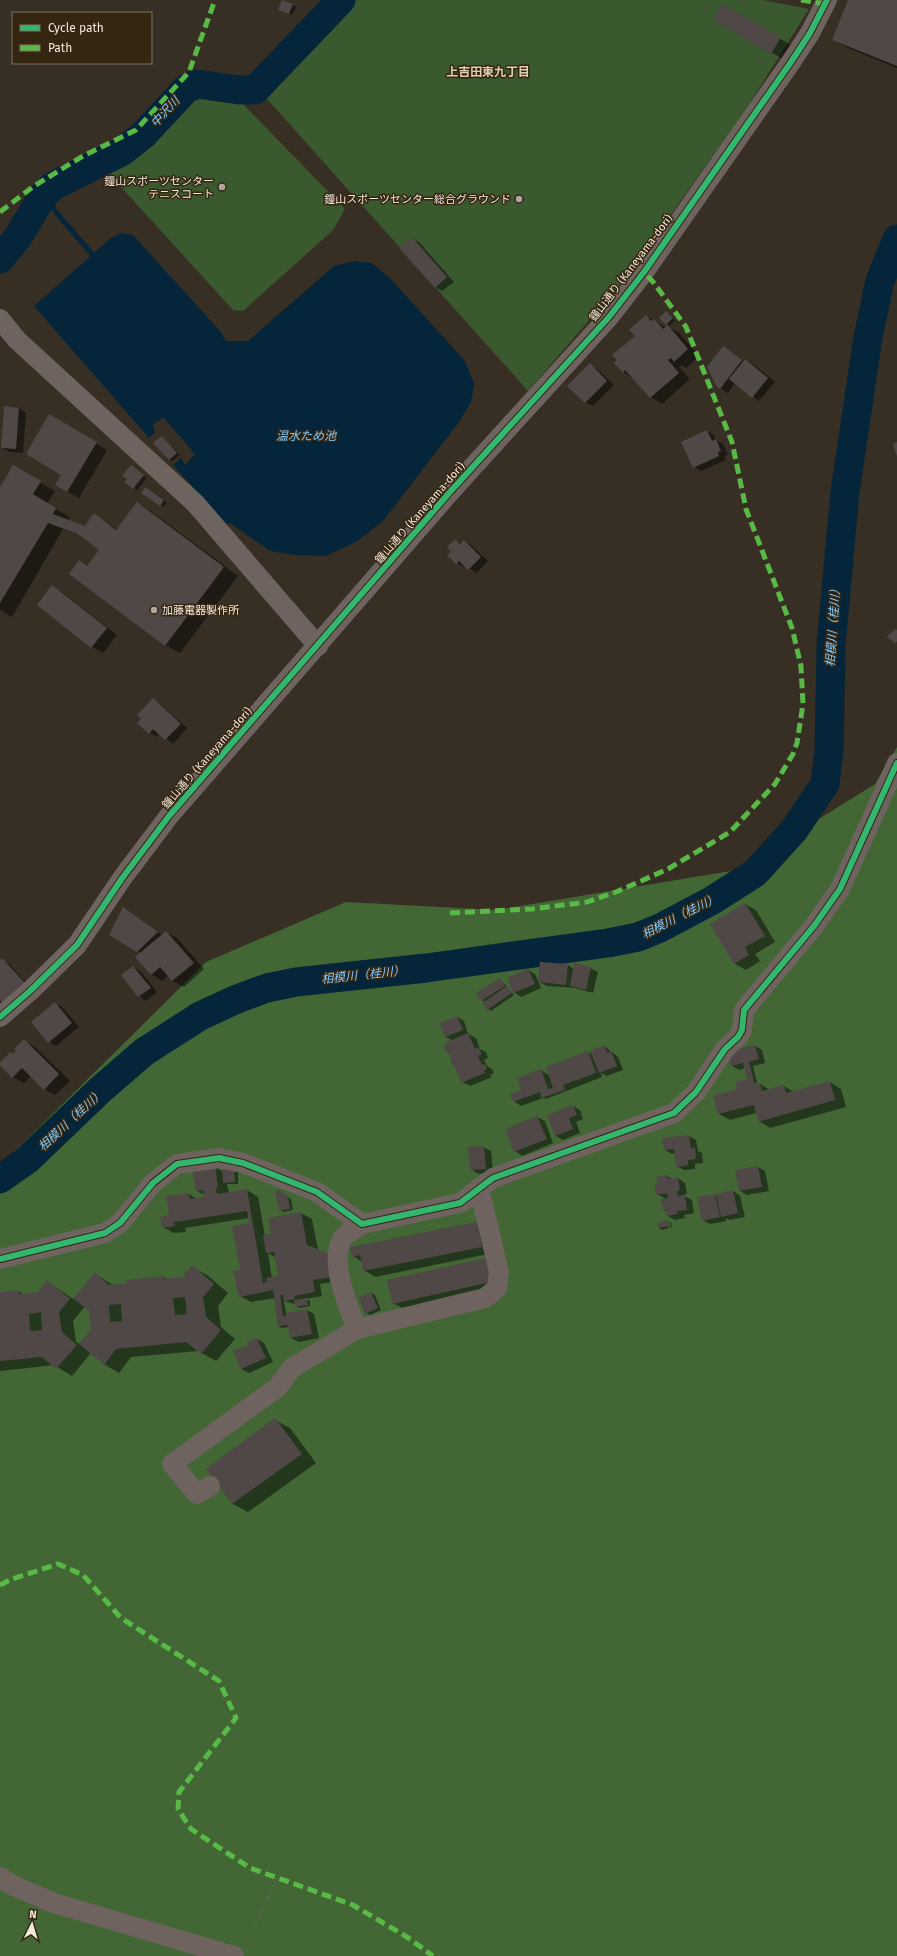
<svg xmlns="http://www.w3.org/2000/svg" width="897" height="1956" font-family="'Fira Sans','Noto Sans JP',sans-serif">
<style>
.green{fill:#3b592f}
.forest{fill:#426735}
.water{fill:#05263a}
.shadow{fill:#0007;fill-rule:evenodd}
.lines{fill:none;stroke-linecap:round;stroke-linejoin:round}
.stream{stroke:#05263a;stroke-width:5}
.river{stroke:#05263a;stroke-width:29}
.building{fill:#504846;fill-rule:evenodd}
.path{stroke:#6e6560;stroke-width:2.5;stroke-dasharray:1 3;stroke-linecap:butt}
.minor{stroke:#6f6360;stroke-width:20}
.quiet{stroke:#58b947;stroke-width:5;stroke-dasharray:10 5;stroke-linecap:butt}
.cycleway-casing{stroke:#352612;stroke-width:8}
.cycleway{stroke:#33b770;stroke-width:6}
.poi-dot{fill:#b1a79b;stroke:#352612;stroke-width:1.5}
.labels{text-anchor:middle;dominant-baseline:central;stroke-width:3;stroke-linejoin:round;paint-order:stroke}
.poi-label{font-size:11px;fill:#f2e7db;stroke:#352612;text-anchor:end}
.street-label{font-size:11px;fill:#f2e7db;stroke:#352612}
.neighbourhood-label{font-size:12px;font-weight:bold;fill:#e0ccb4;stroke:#352612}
.water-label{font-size:12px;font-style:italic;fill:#81c9fc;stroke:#352612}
</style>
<rect width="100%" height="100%" fill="#382f24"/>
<g class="green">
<path d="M349,0H762L809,9L741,117L623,281L528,391L260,91Z"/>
<path d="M200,88L240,93L242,103L345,209L333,230L243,311L233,310L101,165L121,155L150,133L189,91Z"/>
</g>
<path class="forest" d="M897,747V1956H0V1166L206,962L346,902L496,910L737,870L875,784Z"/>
<path class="water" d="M122,233L133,235L220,331L226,341H248L334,266L355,261L372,263L390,278L465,361L474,383L471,402L459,422L383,521L356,542L326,556L295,555L270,551L230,523L226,524L173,465L181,458L185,465L195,454L163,417L153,425L155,432L149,438L34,306L111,238Z"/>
<g class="shadow">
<path d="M849,0H897V68L848,48L833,40Z"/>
<path d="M292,5L296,6L292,15L279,10Z"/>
<path d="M723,5L791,45L783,59L714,20Z"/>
<path d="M412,238L419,242L454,282L442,291L435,287Z"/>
<path d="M666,312L675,320L669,327L679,333L699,356L686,368L681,365L679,367L690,379L662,404L650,397L633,378L623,372L636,336L646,316L666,328L669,325L666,324Z"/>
<path d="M723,347L744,362L745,360L753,364L775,382L759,401L735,383L728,393L717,386Z"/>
<path d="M590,365L597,369L614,385L593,406L585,402Z"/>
<path d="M19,408L26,413L23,453L9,452L2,448Z"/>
<path d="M50,416L107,450L79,498L56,485L62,474Z"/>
<path d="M707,431L714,435L716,440L723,444L728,455L724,456L726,460L701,471L694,467Z"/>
<path d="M162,437L180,455L172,461L169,459Z"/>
<path d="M13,467L55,491L47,504L70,517L68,521L85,527L94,514L118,530L138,503L152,512L238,576L180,653L165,645L88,567L101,549L83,536L63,529L12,617L0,610V489Z"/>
<path d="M134,468L147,478L137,490L134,488L128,479Z"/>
<path d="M149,490L167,502L164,507L143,492Z"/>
<path d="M455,540L462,544L465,541L472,546L488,561L476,573L465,565L464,567L457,563L452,551Z"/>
<path d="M52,587L63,593L117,635L103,653L92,647Z"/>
<path d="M153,699L160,704L187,728L173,744L160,734L157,737L150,733Z"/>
<path d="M745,904L756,910L775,942L755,954L760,961L746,970L735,964Z"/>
<path d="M124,908L162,935L166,932L177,938L204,969L184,987L173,981L168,975L162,981L151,974L141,953L110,934Z"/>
<path d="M2,960L9,964L31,988L0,999V962Z"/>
<path d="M541,963L568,965L574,969L590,968L598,972L593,993L575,988L547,986L539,982Z"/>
<path d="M133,967L140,971L157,992L146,1001L139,996L122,975Z"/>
<path d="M528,970L535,974L541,988L521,997L514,992Z"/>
<path d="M500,979L514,995L491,1011L488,1009L485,1002L482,1000Z"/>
<path d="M55,1003L62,1007L79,1027L56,1046L49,1042Z"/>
<path d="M457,1017L464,1021L468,1034L476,1038L480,1049L486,1052L488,1058L484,1060L487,1066L492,1069L494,1073L490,1075L492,1077L470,1086L462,1082L456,1066L453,1065L450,1054L447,1052L453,1041L446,1037Z"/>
<path d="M24,1040L35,1047L70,1081L55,1095L44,1089L31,1076L24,1083L13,1077L0,1064L13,1055Z"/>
<path d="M604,1046L618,1057L623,1070L607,1076L601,1073L602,1077L546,1099L543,1098L521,1106L514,1101L541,1070L550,1076L588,1052L593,1055Z"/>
<path d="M755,1046L762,1050L765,1063L753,1066L757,1083L739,1088L748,1080L745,1068L739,1070L731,1065Z"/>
<path d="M830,1082L841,1089L846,1107L770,1128L759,1121L756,1113L730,1120L719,1114L760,1084L770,1090L784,1086L794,1092Z"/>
<path d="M573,1106L580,1110L583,1119L576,1122L580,1133L563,1140L556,1136Z"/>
<path d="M537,1117L545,1121L553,1143L522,1156L515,1151Z"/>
<path d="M689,1136L696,1140L698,1151L702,1153L703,1163L695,1164V1169L684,1170L677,1166L675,1153L672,1154L665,1150Z"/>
<path d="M483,1147L491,1151L493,1172L478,1174L471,1169Z"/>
<path d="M215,1167L223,1172L238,1171V1184H227L229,1193L247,1190L258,1197L265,1236L272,1234L301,1213L312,1219L318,1250L339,1281L320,1284L322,1296L305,1299L310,1301V1306L299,1308L295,1304L284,1301L286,1314L307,1310L314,1314L319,1338L299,1342L291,1338L289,1327L282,1328L278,1326L275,1298L251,1302L240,1296L241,1271L250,1223L249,1218L185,1228L186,1232L174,1233L163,1227L189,1194L197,1199L205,1198V1195L197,1191ZM268,1253L276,1258L279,1276L272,1278Z"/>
<path d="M758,1167L765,1171L769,1191L747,1195L740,1191Z"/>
<path d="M667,1176L672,1179L678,1178L685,1183L687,1194L682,1195L692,1200L694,1213L684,1215L685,1218L675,1220L668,1216L667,1212L664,1210L666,1199L657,1194L659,1185Z"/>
<path d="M279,1191L291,1199L293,1210L283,1212L280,1210Z"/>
<path d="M733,1191L740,1196L745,1217L729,1220L726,1218V1221L710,1224L703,1220L715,1195L718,1197Z"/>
<path d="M668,1221L671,1223L672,1228H671L669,1222H667L669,1228L662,1230L659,1228Z"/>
<path d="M477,1223L493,1253L375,1277L364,1270L362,1262L353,1256Z"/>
<path d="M486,1259L502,1288L404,1309L393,1303Z"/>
<path d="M192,1267L207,1275L228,1293L218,1306L221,1327L235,1339L216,1361L198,1351L131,1357L119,1373L104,1364L91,1353L72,1376L54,1365L0,1371V1293L19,1291L24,1295L38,1293L48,1282L73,1299L95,1274L113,1285L128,1284L127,1281L163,1277L169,1280L183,1278ZM85,1306L90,1310L92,1329L80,1344L76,1342L73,1321Z"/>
<path d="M371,1293L375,1295L381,1310L370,1315L366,1313Z"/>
<path d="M257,1339L264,1343L273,1362L249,1373L241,1369L249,1345Z"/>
<path d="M275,1420L290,1428L316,1463L248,1512L233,1504L207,1469Z"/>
</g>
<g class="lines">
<path class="stream" d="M49,189L54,210L92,254"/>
<g class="river">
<path d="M0,259L18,237L42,197L53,186L123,151L143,135L186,89L197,84L239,90H255L341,0"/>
<path d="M0,1179L27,1160L100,1090L144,1052L200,1016L237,999L267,988L296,982L426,968L608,943L638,937L660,928L711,901L755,873L794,830L825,784L829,751L831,646L845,492L868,337L880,281L897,239"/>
</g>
</g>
<g class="building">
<path d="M282,0L293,4L289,14L278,10Z"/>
<path d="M848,0H897V66L832,40Z"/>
<path d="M722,4L781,37L771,54L713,20Z"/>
<path d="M412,237L447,277L435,288L399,248Z"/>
<path d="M666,311L673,318L666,325L659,318Z"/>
<path d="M646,315L651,321L654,319L663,329L668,325L688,349L674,362L671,358L668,360L679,373L650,398L625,370L623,373L614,363L617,360L612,355L635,336L629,330Z"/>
<path d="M723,346L742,360L720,389L717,387L707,367Z"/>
<path d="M745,359L768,378L752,398L729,379Z"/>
<path d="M590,363L607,381L585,403L567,386Z"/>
<path d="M4,406L19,408L16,449L1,448Z"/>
<path d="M49,414L97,442L67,492L55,485L61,475L26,454Z"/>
<path d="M707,430L712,441L716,439L721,451L718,452L719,456L693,468L681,442Z"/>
<path d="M162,436L177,453L169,460L153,443Z"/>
<path d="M897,442V456L893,444Z"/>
<path d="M13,465L41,481L33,494L56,508L53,514L85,526L94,513L116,530L137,502L224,567L165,646L69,574L79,560L87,566L99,550L78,534L48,523L0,603V487Z"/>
<path d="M131,465L144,475L133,489L124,482L127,479L122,476Z"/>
<path d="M145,487L164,500L160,506L141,493Z"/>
<path d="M455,539L460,544L464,540L481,557L468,570L459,561L456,564L447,555L451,551L447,547Z"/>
<path d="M52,585L107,628L91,648L37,605Z"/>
<path d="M895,629L897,630V641L895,644L887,637Z"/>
<path d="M153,698L181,724L165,740L153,729L149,734L137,723L141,719L137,715Z"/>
<path d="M745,903L765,936L745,947L749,955L734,964L710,924Z"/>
<path d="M123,907L158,932L137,952L109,935Z"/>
<path d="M166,931L194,963L172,981L160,967L151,975L135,957Z"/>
<path d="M2,958L25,983L3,1003L0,1000V960Z"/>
<path d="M540,962L568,964L566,985L538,982Z"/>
<path d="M574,963L591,967L586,990L570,986Z"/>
<path d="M133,966L151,988L138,997L121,975Z"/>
<path d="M528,969L535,984L513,993L507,978Z"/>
<path d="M500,978L505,986L481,1001L476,993Z"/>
<path d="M507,986L512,993L487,1010L482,1003Z"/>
<path d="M55,1002L72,1023L48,1043L31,1022Z"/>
<path d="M457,1016L463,1030L445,1037L439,1023Z"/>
<path d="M468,1033L475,1049L478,1047L482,1054L478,1056L482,1065L485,1064L487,1069L484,1070L485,1073L461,1083L454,1065H452L449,1052L446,1053L444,1046L446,1045L445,1043Z"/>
<path d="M24,1039L59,1074L44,1090L22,1068L12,1078L0,1065V1063L10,1052L12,1054L16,1051L14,1049Z"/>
<path d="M604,1045L607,1053L611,1051L617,1066L599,1073L590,1051Z"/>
<path d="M755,1045L759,1059L749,1062L755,1085L760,1083L762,1091L784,1085L786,1093L830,1081L835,1100L758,1122L754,1105L718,1114L713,1096L737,1089L735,1082L747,1079L743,1063L731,1066L727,1052Z"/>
<path d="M588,1051L596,1073L563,1085L565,1090L541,1098L540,1092L513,1102L510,1094L521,1090L517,1078L541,1069L548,1089L553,1088L546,1067Z"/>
<path d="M573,1105L577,1115L569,1118L573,1129L555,1136L547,1115Z"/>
<path d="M537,1116L547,1139L514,1152L505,1129Z"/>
<path d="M689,1135L691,1148H695L696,1159L688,1160V1165L676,1167L674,1149L664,1150L662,1138Z"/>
<path d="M484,1146L486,1169L470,1170L468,1147Z"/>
<path d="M215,1166L218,1187L216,1188L217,1194L247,1189L263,1283L267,1282L266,1278L278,1276L274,1252L266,1253L263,1235L271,1233L268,1218L301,1212L307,1245L328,1253L333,1277L313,1280L315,1292L294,1296L295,1299L284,1301L283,1295H280L283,1316H286V1313L307,1309L312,1334L290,1338L288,1325L278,1326L273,1290L239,1297L233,1271L240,1270L232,1226L249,1223L247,1211L174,1222L175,1226L162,1228L160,1217L169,1215L166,1196L189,1193L190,1199L204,1197L203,1190L196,1191L192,1170Z"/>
<path d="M758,1166L762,1187L739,1191L735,1170Z"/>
<path d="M234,1168L235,1182L223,1183L222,1169Z"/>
<path d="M667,1175L668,1179L678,1177L680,1190L677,1191L678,1196L685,1195L687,1210L677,1211L678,1214L667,1216L666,1210L663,1211L661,1199L668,1198L667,1193L656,1195L654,1185L658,1184L656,1177Z"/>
<path d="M279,1190L288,1196L290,1209L279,1211L275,1191Z"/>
<path d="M733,1190L738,1213L721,1217L716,1194Z"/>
<path d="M715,1194L720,1217L702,1221L697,1197Z"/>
<path d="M668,1220L669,1226L658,1228L657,1223Z"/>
<path d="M477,1222L482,1247L363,1271L360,1255L352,1257L350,1247Z"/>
<path d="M486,1258L491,1282L392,1304L387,1280Z"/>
<path d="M192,1265L214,1284L203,1297L206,1317L221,1330L201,1354L186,1342L116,1349L104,1365L79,1344L91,1329L89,1311L73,1298L95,1273L109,1285L127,1283L126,1280L163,1276L164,1279L182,1277ZM185,1297L187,1314L175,1315L173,1298ZM121,1304L122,1321L110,1322L109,1305Z"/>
<path d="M47,1280L70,1299L59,1312L62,1332L77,1345L56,1369L42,1357L0,1361V1292L19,1290V1294L38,1292ZM41,1312L42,1330L30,1331L29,1314Z"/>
<path d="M371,1292L378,1308L365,1314L359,1297Z"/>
<path d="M307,1298L308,1305L295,1307L294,1300Z"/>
<path d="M257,1338L266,1358L241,1369L233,1351L248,1345L247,1342Z"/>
<path d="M275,1418L302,1454L232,1504L206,1469Z"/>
</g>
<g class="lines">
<path class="path" d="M254,1926L277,1877"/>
<g class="minor">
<path d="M0,319L17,340L195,503L318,646"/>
<path d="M0,1017L30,991L77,945L123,877L169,816L450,492L609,317L644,272L791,62L810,33L827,0"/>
<path d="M0,1259L105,1233L120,1223L153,1183L177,1164L219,1158L243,1163L317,1192L362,1224L460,1203L493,1178L674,1113L696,1092L725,1049L738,1037L742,1030L744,1010L814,926L840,889L897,763"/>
<path d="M357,1329C348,1306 329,1262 342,1239C346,1233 356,1229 362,1224"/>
<path d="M210,1486L197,1494L172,1464L278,1387L292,1368L357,1329L485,1298L497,1288L499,1272L479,1188"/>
<path d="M0,1877L14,1886L54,1903L234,1956"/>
</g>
<g class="quiet">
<path d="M801,0L825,4"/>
<path d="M0,212L34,186L83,156L136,130L189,72L215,0"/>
<path d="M450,913L532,909L587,902L616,892L668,869L730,832L775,784L793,754L797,743L803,704L801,666L792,628L746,509L732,442L686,327L654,283L644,272"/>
<path d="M0,1585L12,1579L58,1564L83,1575L121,1618L219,1681L236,1718L179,1792L178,1809L191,1829L250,1868L353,1905L407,1937L433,1956"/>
</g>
<defs>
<g id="cycleway">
<path d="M0,1017L30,991L77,945L123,877L169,816L450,492L609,317L644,272L791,62L810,33L827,0"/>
<path d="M0,1259L105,1233L120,1223L153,1183L177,1164L219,1158L243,1163L317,1192L362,1224L460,1203L493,1178L674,1113L696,1092L725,1049L738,1037L742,1030L744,1010L814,926L840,889L897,763"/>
</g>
</defs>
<use href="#cycleway" class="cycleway-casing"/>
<use href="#cycleway" class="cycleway"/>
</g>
<g class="poi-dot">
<circle cx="222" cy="187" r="4"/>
<circle cx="519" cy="199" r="4"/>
<circle cx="154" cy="610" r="4"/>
</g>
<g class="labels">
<g class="poi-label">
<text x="214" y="181">鐘山スポーツセンター<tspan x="214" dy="13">テニスコート</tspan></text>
<text x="511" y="199">鐘山スポーツセンター総合グラウンド</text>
<text x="162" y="610" text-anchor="start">加藤電器製作所</text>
</g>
<g class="street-label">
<text transform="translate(631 268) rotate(-53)">鐘山通り (Kaneyama-dori)</text>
<text transform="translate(420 513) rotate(-49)">鐘山通り (Kaneyama-dori)</text>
<text transform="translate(207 758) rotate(-49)">鐘山通り (Kaneyama-dori)</text>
</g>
<g class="neighbourhood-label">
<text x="488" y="72">上吉田東九丁目</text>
</g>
<g class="water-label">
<text transform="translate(165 112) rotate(-47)">中沢川</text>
<text x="306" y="436">温水ため池</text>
<text transform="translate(833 625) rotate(-86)">相模川（桂川）</text>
<text transform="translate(680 916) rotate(-27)">相模川（桂川）</text>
<text transform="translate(363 975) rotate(-6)">相模川（桂川）</text>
<text transform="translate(71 1120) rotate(-43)">相模川（桂川）</text>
</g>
</g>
<rect x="12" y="12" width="140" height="52" fill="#352612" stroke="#817362"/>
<rect x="20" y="25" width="20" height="6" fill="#33b770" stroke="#817362"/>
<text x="48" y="32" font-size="12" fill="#f2e7db">Cycle path</text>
<rect x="20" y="45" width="20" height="6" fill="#58b947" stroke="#817362"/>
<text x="48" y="52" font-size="12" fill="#f2e7db">Path</text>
<g transform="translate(32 1924) rotate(5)" stroke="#352612" stroke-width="3" paint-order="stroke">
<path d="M0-3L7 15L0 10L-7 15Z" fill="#f2e7db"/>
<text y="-6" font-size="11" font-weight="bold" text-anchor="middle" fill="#f2e7db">N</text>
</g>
</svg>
